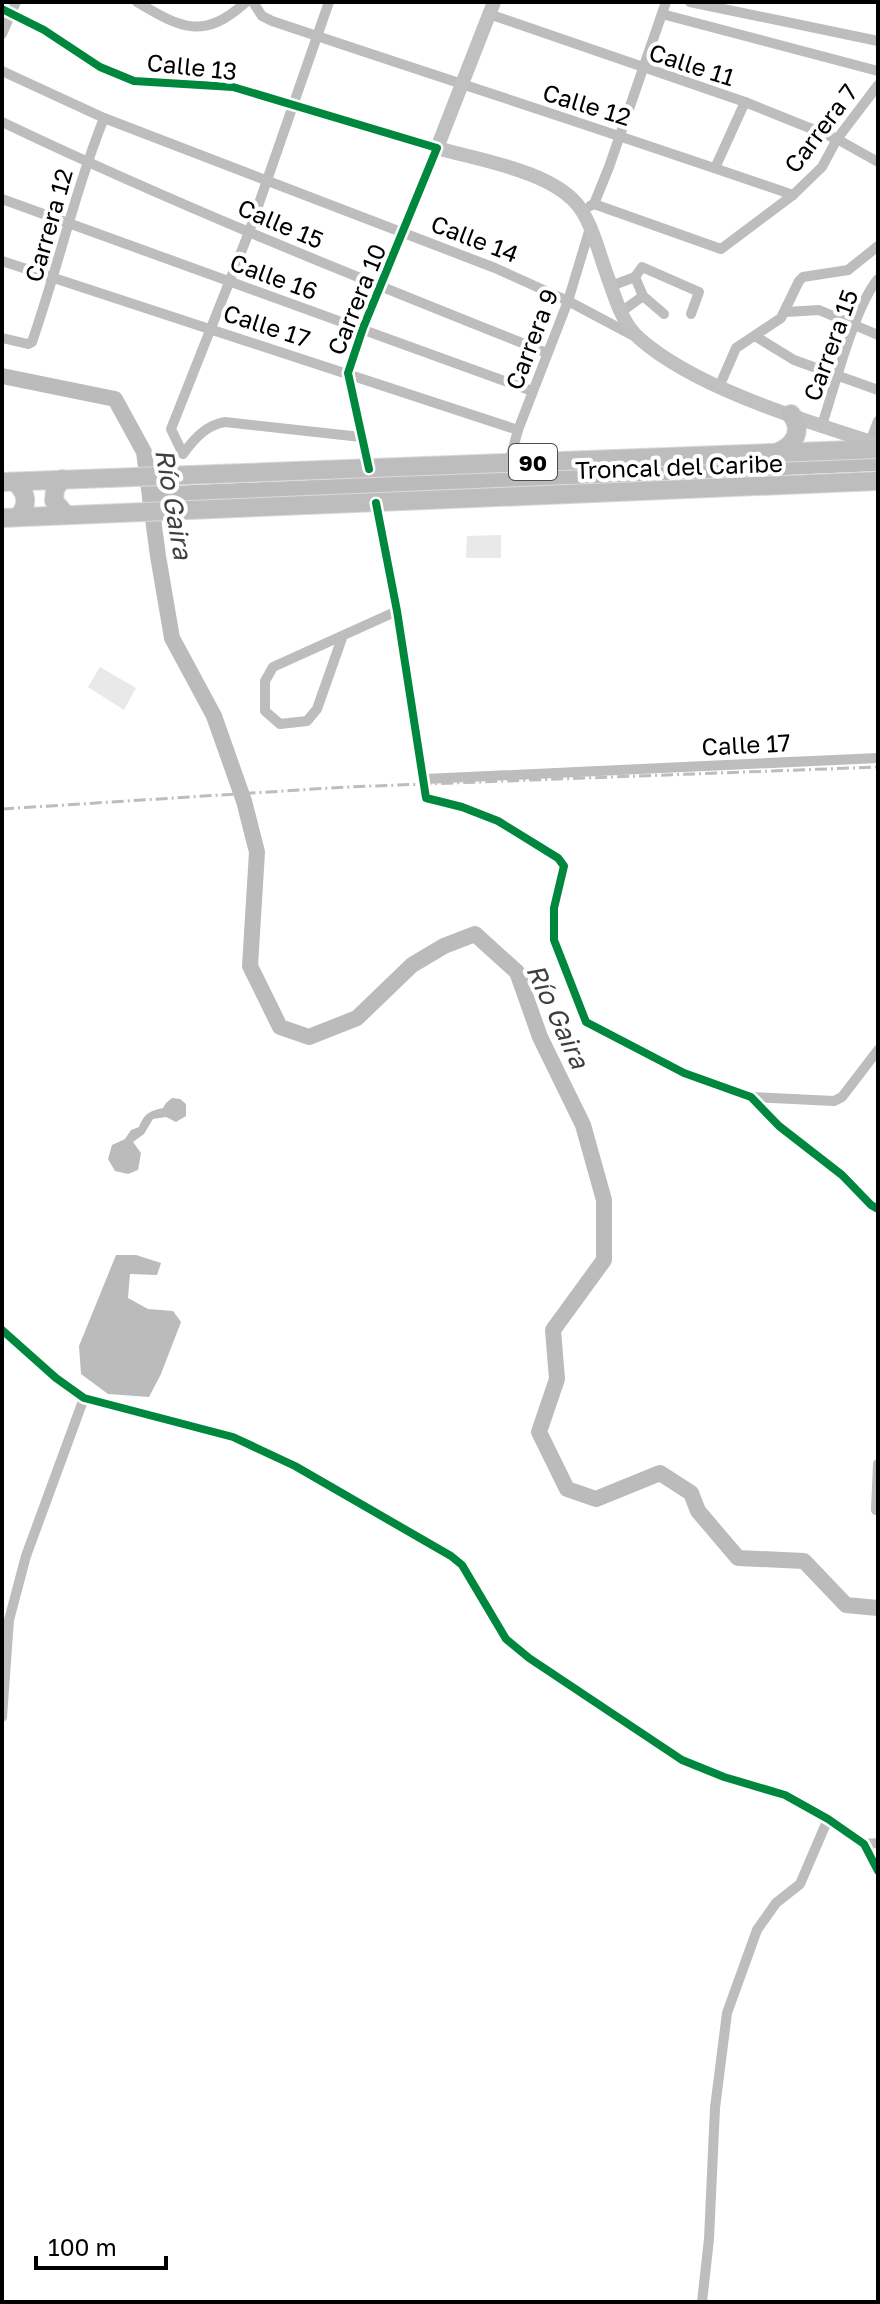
<svg xmlns="http://www.w3.org/2000/svg" width="880" height="2304" font-family="'Golos Text',sans-serif">
<style>
.green{fill:#e9e9e9}
.water{fill:#bbb}
.lines{fill:none;stroke-linecap:round;stroke-linejoin:round}
.river{stroke:#bbb;stroke-width:16}
.highway-casing{stroke:#dbdbdb;stroke-width:20}
.street{stroke:#bdbdbd;stroke-width:10}
.secondary{stroke:#c0c0c0;stroke-width:14}
.highway{stroke:#bdbdbd;stroke-width:18}
.rail{stroke:#bdbdbd;stroke-width:3;stroke-dasharray:12 4 2 4;stroke-linecap:butt}
.cycleway-casing{stroke:#fff;stroke-width:13}
.cycleway{stroke:#00873e;stroke-width:8}
.labels{text-anchor:middle;dominant-baseline:central;stroke-width:8;stroke-linejoin:round;paint-order:stroke}
.shield{fill:#fff;stroke:#4c4c4c;stroke-width:2}
.shield-label{font-size:22px;font-weight:bold;fill:#000}
.street-label{font-size:24px;fill:#000;stroke:#fff}
.water-label{font-size:26px;font-style:italic;fill:#3f3f3f;stroke:#fff}
</style>
<rect width="100%" height="100%" fill="#fff"/>
<g class="green">
<path d="M501,535V558H466L467,536Z"/>
<path d="M100,667L136,688L124,710L88,687Z"/>
</g>
<g class="water">
<path d="M172,1098L180,1099L186,1104V1116L176,1122L166,1117L153,1119L144,1134L133,1142L141,1153L138,1170L128,1174L115,1171L108,1159L112,1145L125,1139L131,1130L139,1127C144,1114 149,1111 163,1108L166,1103Z"/>
<path d="M116,1255H136L161,1263L157,1275L130,1274L128,1298L148,1309L173,1311L181,1322L161,1374L149,1397L108,1394L81,1374L79,1346Z"/>
</g>
<g class="lines">
<g class="river">
<path d="M2,376L115,399L144,452L158,556L172,638L214,716L244,801L257,852L250,966L280,1027L309,1037L357,1018L412,965L444,946L475,934L517,972L540,1037L583,1125L604,1200V1260L553,1330L557,1379L539,1432L567,1489L596,1499L660,1473L691,1493L698,1511L738,1558L804,1561L846,1605L878,1608"/>
<path d="M151,505L150,495L878,463"/>
</g>
<defs>
<g id="highway">
<path d="M778,452C795,445 803,430 791,414"/>
<path d="M62,479L55,489L54,501L66,515"/>
<path d="M2,482L878,449"/>
<path d="M15,482C27,492 29,505 18,517"/>
<path d="M2,518L878,481"/>
</g>
</defs>
<use href="#highway" class="highway-casing"/>
<g class="street">
<path d="M137,2C182,29 204,40 246,2"/>
<path d="M253,2L262,16L272,21C445,79 620,135 793,195"/>
<path d="M329,2L249,232L171,429L183,454C194,439 206,425 225,422L361,437"/>
<path d="M690,2L878,41"/>
<path d="M2,9L44,30L100,67L134,81L233,87L437,148L363,328L348,373L369,469"/>
<path d="M489,14L745,102L837,139L878,162"/>
<path d="M662,14L878,71"/>
<path d="M2,34L16,2"/>
<path d="M2,71L104,118L495,268L568,301L634,336"/>
<path d="M2,122C180,207 364,280 547,353"/>
<path d="M715,168L745,102"/>
<path d="M2,199L532,391"/>
<path d="M594,204L721,249L793,195L822,167L837,139L878,85"/>
<path d="M590,206L594,204L609,167L666,2"/>
<path d="M2,261L518,430"/>
<path d="M611,286L635,277"/>
<path d="M621,312L643,296"/>
<path d="M786,312L819,310L878,335"/>
<path d="M664,314L643,296L635,277L642,267L699,292L691,314"/>
<path d="M755,336L794,360L878,390"/>
<path d="M2,338L28,344L32,342C58,267 75,191 104,118"/>
<path d="M719,387L736,348L781,318L799,281L803,277L848,270L878,246"/>
<path d="M822,425C834,389 855,305 878,279"/>
<path d="M870,442L878,421"/>
<path d="M509,463L518,430L568,301L590,228"/>
<path d="M376,503L397,611L426,798L462,807L498,821L558,858L564,866L554,908V940L586,1022L684,1073L751,1097L779,1126L842,1175L871,1205L878,1209"/>
<path d="M342,638L317,709L307,721L280,724L265,711V681L273,667L397,611"/>
<path d="M425,779L878,758"/>
<path d="M751,1097L834,1101L842,1097L878,1050"/>
<path d="M2,1330L56,1378L84,1398L233,1437L295,1466L451,1556L462,1565L506,1639L529,1658L682,1760L724,1777L785,1795L828,1819L864,1844L878,1871"/>
<path d="M876,1510L878,1464"/>
<path d="M2,1717L9,1620L26,1556L84,1398"/>
<path d="M864,1844L878,1843"/>
<path d="M702,2302L709,2239L715,2108L727,2013L757,1930L776,1903L800,1884L828,1819"/>
</g>
<path class="secondary" d="M494,2L437,148C478,160 554,171 580,208C593,227 599,253 607,275C615,297 622,324 640,339C697,389 806,421 878,444"/>
<use href="#highway" class="highway"/>
<path class="rail" d="M2,809L346,787L878,767"/>
<defs>
<g id="cycleway">
<path d="M2,9L44,30L100,67L134,81L233,87L437,148L363,328L348,373L369,469"/>
<path d="M376,503L397,611L426,798L462,807L498,821L558,858L564,866L554,908V940L586,1022L684,1073L751,1097L779,1126L842,1175L871,1205L878,1209"/>
<path d="M2,1330L56,1378L84,1398L233,1437L295,1466L451,1556L462,1565L506,1639L529,1658L682,1760L724,1777L785,1795L828,1819L864,1844L878,1871"/>
</g>
</defs>
<use href="#cycleway" class="cycleway-casing"/>
<use href="#cycleway" class="cycleway"/>
</g>
<g class="labels">
<rect class="shield" x="509" y="444" width="48" height="36" rx="6"/>
<g class="shield-label">
<text x="533" y="462">90</text>
</g>
<g class="street-label">
<text transform="translate(692 64) rotate(18)">Calle 11</text>
<text transform="translate(192 66) rotate(6)">Calle 13</text>
<text transform="translate(587 104) rotate(17)">Calle 12</text>
<text transform="translate(820 128) rotate(-53)">Carrera 7</text>
<text transform="translate(281 223) rotate(23)">Calle 15</text>
<text transform="translate(48 225) rotate(-74)">Carrera 12</text>
<text transform="translate(475 238) rotate(21)">Calle 14</text>
<text transform="translate(274 276) rotate(20)">Calle 16</text>
<text transform="translate(356 299) rotate(-68)">Carrera 10</text>
<text transform="translate(267 325) rotate(18)">Calle 17</text>
<text transform="translate(531 339) rotate(-69)">Carrera 9</text>
<text transform="translate(830 345) rotate(-70)">Carrera 15</text>
<text transform="translate(679 466) rotate(-2)">Troncal del Caribe</text>
<text transform="translate(746 744) rotate(-3)">Calle 17</text>
</g>
<g class="water-label">
<text transform="translate(174 504) rotate(80)">Río Gaira</text>
<text transform="translate(558 1016) rotate(65)">Río Gaira</text>
</g>
</g>
<rect width="880" height="2304" fill="none" stroke="#000000" stroke-width="8"/>
<path d="M36 2256v12h130v-12" fill="none" stroke="#000000" stroke-width="4"/>
<text x="48" y="2256" font-size="24" fill="#000000" stroke="#ffffff" stroke-width="6" paint-order="stroke">100 m</text>
</svg>
